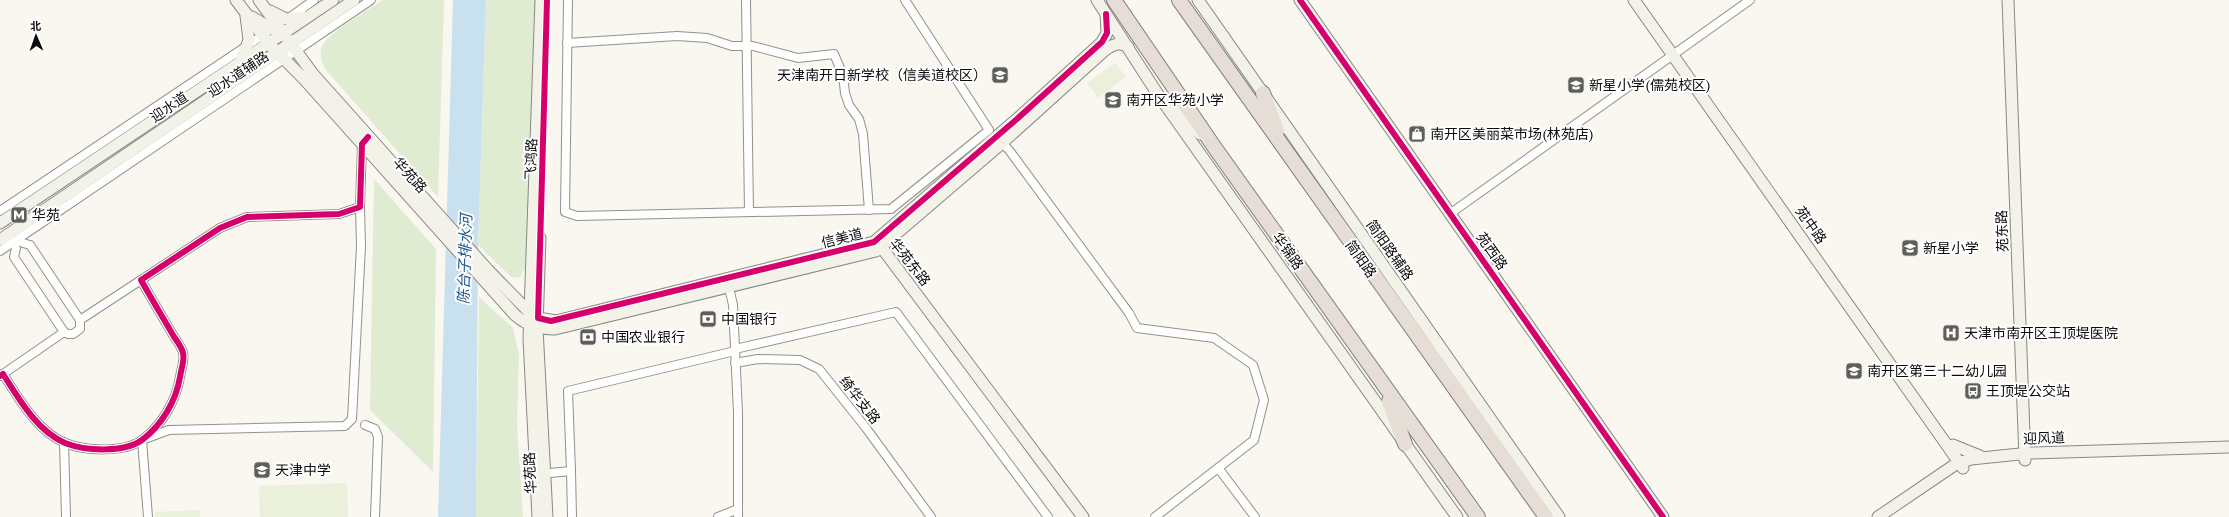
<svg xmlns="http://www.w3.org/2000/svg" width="2229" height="517" font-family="'Crimson Pro','Noto Sans SC',serif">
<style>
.green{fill:#e0ecd1}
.pitch{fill:#eaf0da}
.water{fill:#c9e0ef}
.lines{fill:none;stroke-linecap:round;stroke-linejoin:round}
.street-casing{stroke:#92918e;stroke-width:10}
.secondary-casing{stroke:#898884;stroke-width:13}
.highway-casing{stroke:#7f7f7b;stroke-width:16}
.street{stroke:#fefefd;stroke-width:8}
.secondary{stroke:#f3f2e8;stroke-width:11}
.highway{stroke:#e6ded6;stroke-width:14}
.cycleway-casing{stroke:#fff;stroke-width:8}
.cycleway{stroke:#d6006c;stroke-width:6}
.labels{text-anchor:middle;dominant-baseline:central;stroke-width:4;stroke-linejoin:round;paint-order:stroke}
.street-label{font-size:14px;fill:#0b0b0b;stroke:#fff}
.poi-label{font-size:14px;fill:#0b0b0b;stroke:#fff;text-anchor:start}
.water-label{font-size:15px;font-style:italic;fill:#23598e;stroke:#fff}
</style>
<rect width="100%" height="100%" fill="#f9f7ef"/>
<g class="green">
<path d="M383,0H444L438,197L325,69C321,61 319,53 323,45C329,32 370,9 383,0Z"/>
<path d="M486,0H537L527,265L520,277L513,278L508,274L478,245Z"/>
<path d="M374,179L436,249L433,472L370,410Z"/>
<path d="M479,297L513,328L519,354L517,424L523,517H476Z"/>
</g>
<g class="pitch">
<path d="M1115,63L1126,77L1098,98L1087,83Z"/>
<path d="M347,483L348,517H260L259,486Z"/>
<path d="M200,510V517H155V512Z"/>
</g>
<path class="water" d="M453,0H486L478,245L476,517H438Z"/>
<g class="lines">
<defs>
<g id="street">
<path d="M568,0L565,212L577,216L891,209L989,130L905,0"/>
<path d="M746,0L749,212"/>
<path d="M289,18L314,0"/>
<path d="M567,43L677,36L707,38L732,46H753L798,58L834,54L843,75L845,93L849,105L859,119L863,134L869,210"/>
<path d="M1002,143L1009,150L1129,313L1137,328L1214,338L1253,365L1264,400L1254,440L1155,517"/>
<path d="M0,211L266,33"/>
<path d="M1451,213L1750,0"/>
<path d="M14,242L16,248L14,257L64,332L68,334H73L80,329V320L30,245L23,243L18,239"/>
<path d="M0,251L371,0"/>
<path d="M728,283L733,305L738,413V517"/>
<path d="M80,320L141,280"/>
<path d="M735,349L896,312L1048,517"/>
<path d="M735,363L758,359L800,360L819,369L866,428L931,517"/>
<path d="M3,374L64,332"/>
<path d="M0,376L3,374C19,399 37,431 65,443C85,451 124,453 142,440C162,425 176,401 180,377C181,370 185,359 183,353C182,347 176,340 173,335C162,316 151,298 141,280L220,228L247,217L339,214L360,207L362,144L364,142"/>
<path d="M365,425L375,429L378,437L375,517"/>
<path d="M64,442L66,517"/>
<path d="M1219,469L1255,517"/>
<path d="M571,471L572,517"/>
<path d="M539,474L571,471L568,391L735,351"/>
<path d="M148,517L142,440L169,430L345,426L352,419L361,246L360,207"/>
<path d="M718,517L738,509"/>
</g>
<g id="secondary">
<path d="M236,0L269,44L304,79L515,315C528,326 539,329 555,329L876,251L1002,143L1104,51C1112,45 1119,41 1128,47"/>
<path d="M259,0L313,74L488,270L530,313L538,318L556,321L874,242L1017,119L1102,42L1107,33L1106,14"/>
<path d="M1097,0L1157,93L1457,517"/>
<path d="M1198,0L1559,517"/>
<path d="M1300,0L1663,517"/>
<path d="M1634,0L1963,468"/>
<path d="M2008,0L2025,460"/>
<path d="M270,11L286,19L304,17"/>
<path d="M252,17L272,29L285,31"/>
<path d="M240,63L249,40L246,16"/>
<path d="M1175,110L1200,134"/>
<path d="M0,223L333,0"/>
<path d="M540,238L537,328L547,517"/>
<path d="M0,240L354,0"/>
<path d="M876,244L882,248L1083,517"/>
<path d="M1953,445L1980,456"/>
<path d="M538,517L529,339L541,0"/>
<path d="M1878,517L1956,464L1971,459L2030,453L2229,447"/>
</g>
<g id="highway">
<path d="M1114,0L1215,148L1478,517"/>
<path d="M1179,0L1546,517"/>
<path d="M1263,93L1277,131"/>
<path d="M1389,401L1405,444"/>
</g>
</defs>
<use href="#street" class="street-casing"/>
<use href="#secondary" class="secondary-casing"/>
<use href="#highway" class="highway-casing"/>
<use href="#street" class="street"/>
<use href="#secondary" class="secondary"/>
<use href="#highway" class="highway"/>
<defs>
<g id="cycleway">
<path d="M547,0L538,318L551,321L874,242L1017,119L1102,42L1107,33L1106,14"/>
<path d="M1300,0L1663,517"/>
<path d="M0,376L3,374C19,399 37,431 65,443C85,451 124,453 142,440C162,425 176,401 180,377C181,370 185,359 183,353C182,347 176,340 173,335C162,316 151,298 141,280L220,228L247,217L339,214L360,207L362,144L368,137"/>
</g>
</defs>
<use href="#cycleway" class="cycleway-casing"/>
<use href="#cycleway" class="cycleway"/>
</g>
<defs>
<symbol id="school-square" viewBox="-11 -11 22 22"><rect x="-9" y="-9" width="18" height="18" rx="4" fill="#5e5e5b" stroke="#fff"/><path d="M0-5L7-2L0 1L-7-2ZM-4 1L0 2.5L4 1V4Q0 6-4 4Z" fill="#fff"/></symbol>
<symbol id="shop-square" viewBox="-11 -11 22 22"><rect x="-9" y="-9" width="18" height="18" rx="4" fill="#5e5e5b" stroke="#fff"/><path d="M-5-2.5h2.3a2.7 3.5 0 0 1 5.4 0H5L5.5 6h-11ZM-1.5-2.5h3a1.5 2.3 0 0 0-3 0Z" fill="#fff"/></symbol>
<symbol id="metro-square" viewBox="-11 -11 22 22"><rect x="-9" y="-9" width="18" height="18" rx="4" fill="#5e5e5b" stroke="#fff"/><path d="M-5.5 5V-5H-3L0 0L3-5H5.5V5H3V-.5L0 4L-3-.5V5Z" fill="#fff"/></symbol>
<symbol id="bank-square" viewBox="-11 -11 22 22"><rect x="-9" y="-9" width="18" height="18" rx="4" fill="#5e5e5b" stroke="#fff"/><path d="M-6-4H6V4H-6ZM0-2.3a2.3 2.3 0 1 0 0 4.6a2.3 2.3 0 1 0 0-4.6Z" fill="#fff"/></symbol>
<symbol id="hospital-square" viewBox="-11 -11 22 22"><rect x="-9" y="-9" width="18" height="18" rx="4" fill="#5e5e5b" stroke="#fff"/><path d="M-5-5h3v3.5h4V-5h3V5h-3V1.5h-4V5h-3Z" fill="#fff"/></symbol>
<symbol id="bus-square" viewBox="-11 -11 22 22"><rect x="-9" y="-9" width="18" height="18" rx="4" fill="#5e5e5b" stroke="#fff"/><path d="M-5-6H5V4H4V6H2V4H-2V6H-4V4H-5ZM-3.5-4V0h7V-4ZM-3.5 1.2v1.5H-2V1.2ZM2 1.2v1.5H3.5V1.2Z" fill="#fff"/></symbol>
</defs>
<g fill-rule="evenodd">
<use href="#school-square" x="990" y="65" width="20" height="20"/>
<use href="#school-square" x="1566" y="75" width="20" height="20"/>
<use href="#school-square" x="1103" y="90" width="20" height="20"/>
<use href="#shop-square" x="1407" y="124" width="20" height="20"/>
<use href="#metro-square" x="9" y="205" width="20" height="20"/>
<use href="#school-square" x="1900" y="238" width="20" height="20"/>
<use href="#bank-square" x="698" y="309" width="20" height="20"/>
<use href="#hospital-square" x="1941" y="323" width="20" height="20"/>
<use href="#bank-square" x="578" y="327" width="20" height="20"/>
<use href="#school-square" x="1844" y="361" width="20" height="20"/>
<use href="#bus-square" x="1963" y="381" width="20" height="20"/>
<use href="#school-square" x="252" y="460" width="20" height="20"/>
</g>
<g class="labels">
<g class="street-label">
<text transform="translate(238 74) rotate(-34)">迎水道辅路</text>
<text transform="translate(169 107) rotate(-34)">迎水道</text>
<text transform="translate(531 159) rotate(-88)">飞鸿路</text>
<text transform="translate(410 175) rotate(48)">华苑路</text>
<text transform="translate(1811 225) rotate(55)">苑中路</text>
<text transform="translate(2002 231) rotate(-92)">苑东路</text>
<text transform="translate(842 238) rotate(-14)">信美道</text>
<text transform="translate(1390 250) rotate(55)">简阳路辅路</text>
<text transform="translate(1288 251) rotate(55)">华锦路</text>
<text transform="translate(1492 251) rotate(55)">苑西路</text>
<text transform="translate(1361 259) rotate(55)">简阳路</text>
<text transform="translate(910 262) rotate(52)">华苑东路</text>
<text transform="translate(860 400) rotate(52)">绮华支路</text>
<text transform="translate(2044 438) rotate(-2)">迎风道</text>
<text transform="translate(530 473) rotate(-93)">华苑路</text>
</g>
<g class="poi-label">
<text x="987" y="75" text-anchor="end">天津南开日新学校（信美道校区）</text>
<text x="1589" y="85">新星小学(儒苑校区)</text>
<text x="1126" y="100">南开区华苑小学</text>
<text x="1430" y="134">南开区美丽菜市场(林苑店)</text>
<text x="32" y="215">华苑</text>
<text x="1923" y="248">新星小学</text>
<text x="721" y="319">中国银行</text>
<text x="1964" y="333">天津市南开区王顶堤医院</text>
<text x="601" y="337">中国农业银行</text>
<text x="1867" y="371">南开区第三十二幼儿园</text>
<text x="1986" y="391">王顶堤公交站</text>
<text x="275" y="470">天津中学</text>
</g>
<g class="water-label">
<text transform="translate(465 259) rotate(-88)">陈台子排水河</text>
</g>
</g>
<g transform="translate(36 36) rotate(358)" stroke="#ffffff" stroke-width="3" paint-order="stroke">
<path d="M0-3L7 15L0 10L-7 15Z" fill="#0b0b0b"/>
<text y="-6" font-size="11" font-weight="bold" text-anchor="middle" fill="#0b0b0b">北</text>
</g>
</svg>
